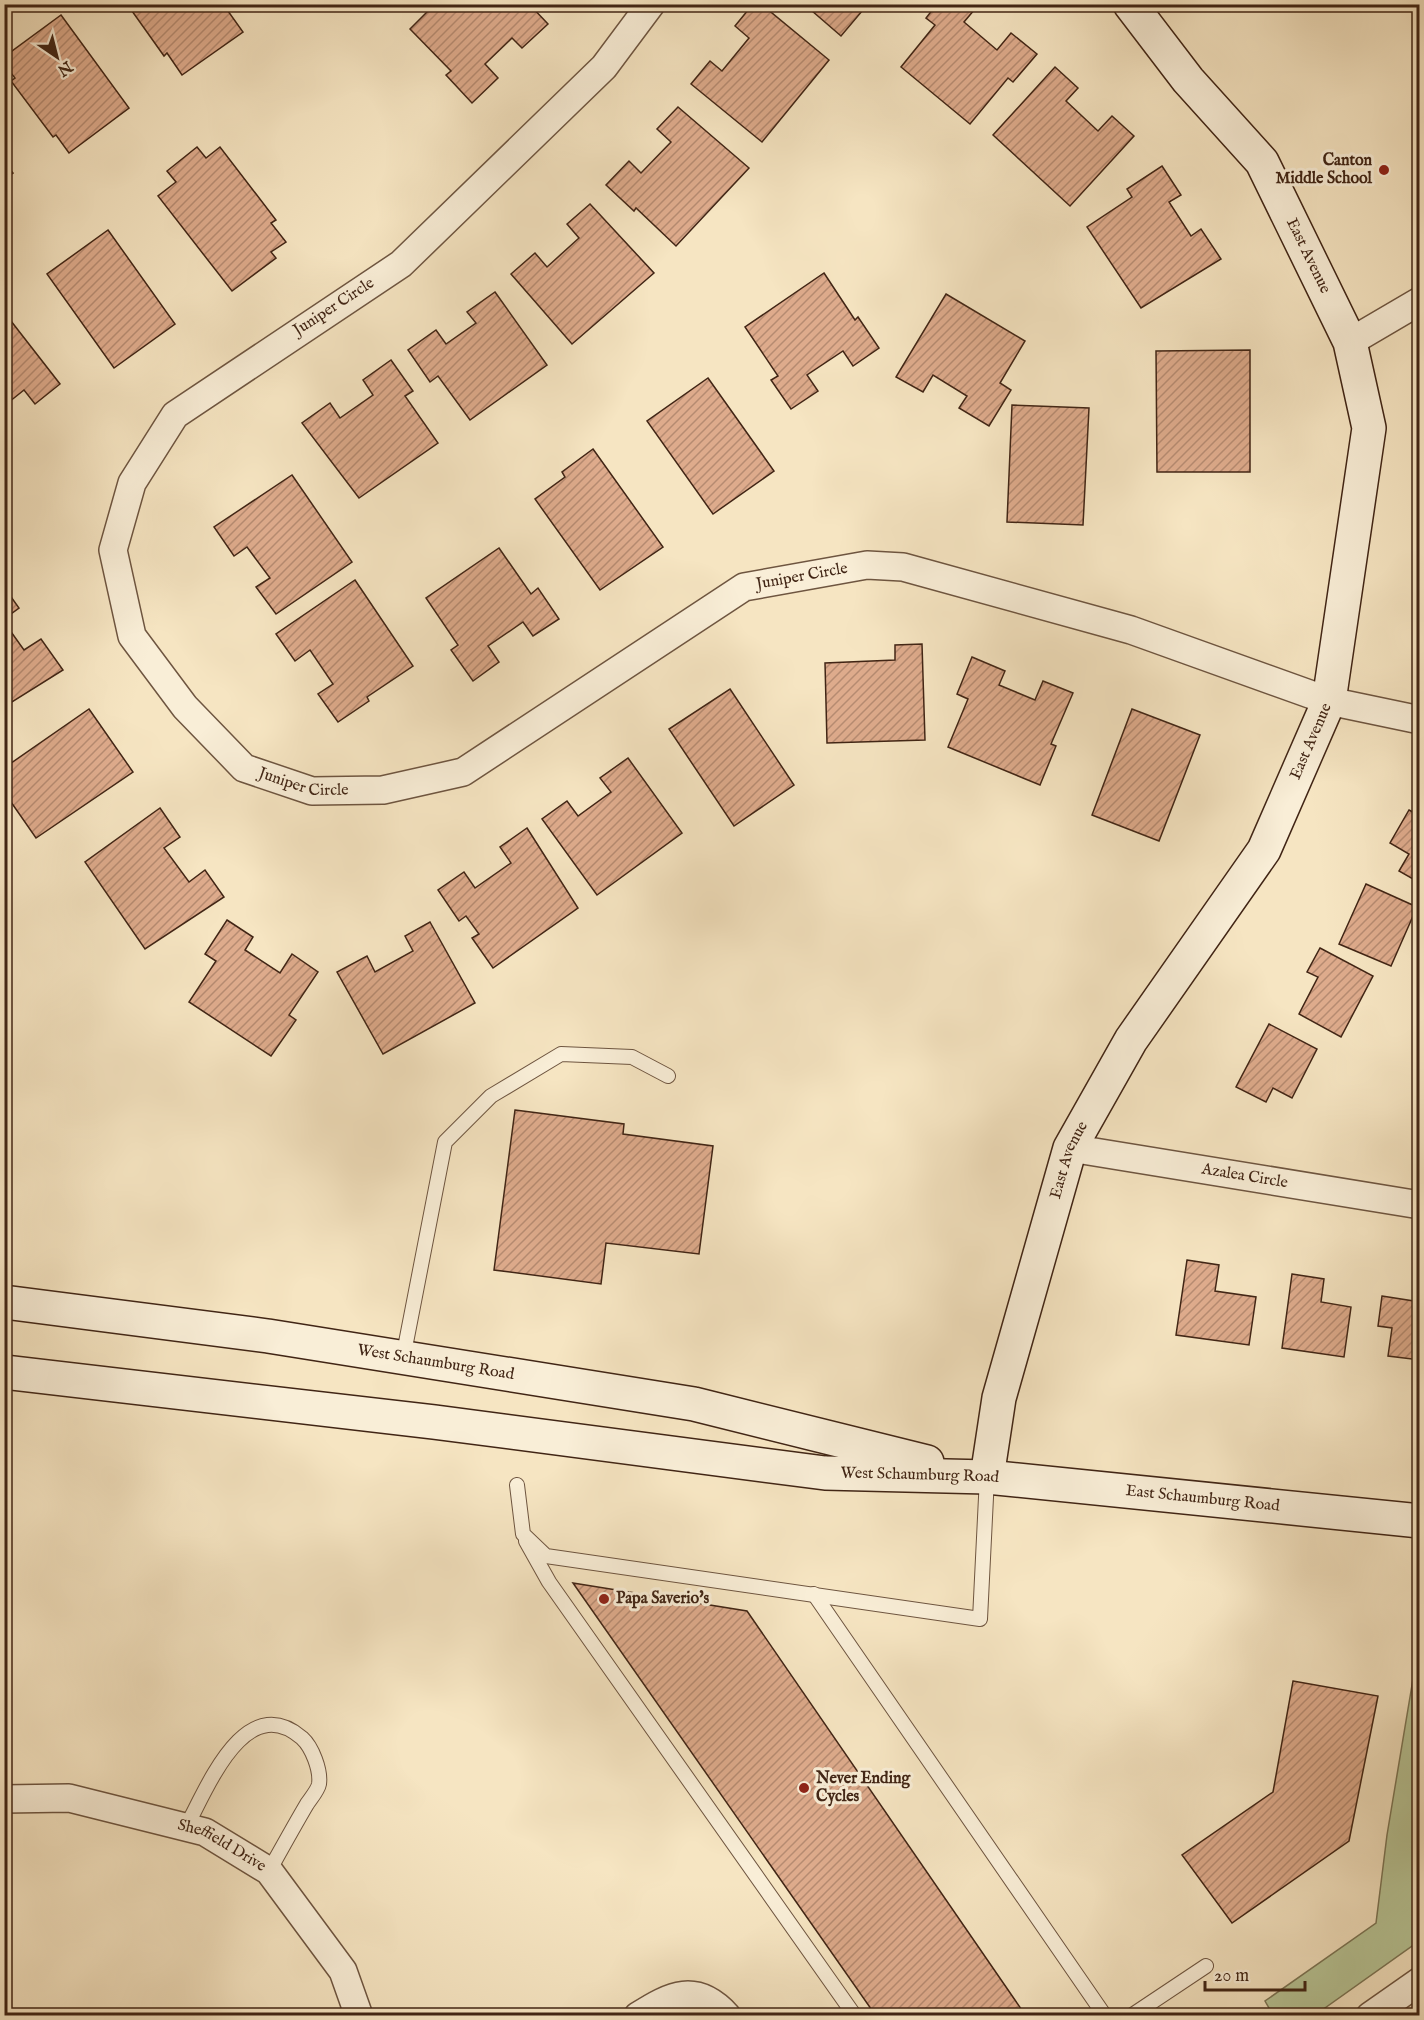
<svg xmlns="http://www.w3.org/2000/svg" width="1424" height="2020" font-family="'IM FELL English',serif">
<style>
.grass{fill:#b8c697;stroke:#7c7656;stroke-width:1.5}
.building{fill:url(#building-hatch);stroke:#412515;stroke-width:1.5}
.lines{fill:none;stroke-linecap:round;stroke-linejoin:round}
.lane-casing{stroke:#6e5540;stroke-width:16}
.street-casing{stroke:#6e5540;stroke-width:30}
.secondary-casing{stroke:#412515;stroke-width:36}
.lane{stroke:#f9eed7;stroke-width:14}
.street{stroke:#f9eed7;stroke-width:27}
.secondary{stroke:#f9eed7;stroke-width:33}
.poi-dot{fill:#8f2418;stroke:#f9eed7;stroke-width:2}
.labels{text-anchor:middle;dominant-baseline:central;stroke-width:6;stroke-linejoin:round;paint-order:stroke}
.poi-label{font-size:16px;font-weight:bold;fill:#412515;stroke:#f9eed7;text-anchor:start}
.street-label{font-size:16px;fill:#412515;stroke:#f9eed7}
</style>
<defs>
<pattern id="building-hatch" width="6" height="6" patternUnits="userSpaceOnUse" patternTransform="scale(1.5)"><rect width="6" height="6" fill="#deab8c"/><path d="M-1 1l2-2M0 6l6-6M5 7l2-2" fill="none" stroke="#b68b71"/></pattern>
</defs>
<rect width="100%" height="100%" fill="#f6e5c2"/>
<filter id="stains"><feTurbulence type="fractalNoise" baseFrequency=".00333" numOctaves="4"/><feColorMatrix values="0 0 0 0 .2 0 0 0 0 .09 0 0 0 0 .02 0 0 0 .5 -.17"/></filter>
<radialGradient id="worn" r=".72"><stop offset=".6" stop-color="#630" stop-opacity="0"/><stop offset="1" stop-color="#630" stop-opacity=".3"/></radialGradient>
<path class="grass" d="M1419,1643V1941L1315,2015H1273L1265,2001L1376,1923L1387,1835Z"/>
<g class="building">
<path d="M127,4H223L243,32L182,75L167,53L164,56Z"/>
<path d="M435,4H529L548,24L522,48L512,38L485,64L498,78L472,103L446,75L451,71L410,29Z"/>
<path d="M753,4H761L829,60L762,142L691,84L710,61L722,71L749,38L735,26Z"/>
<path d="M804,4H868L841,36Z"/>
<path d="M937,4H970L975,9L964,22L997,50L1011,33L1037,54L1013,82L1008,78L970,124L901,67L935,25L926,18Z"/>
<path d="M61,15L129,108L69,153L56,135L53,137L11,81L15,78L4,64V57Z"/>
<path d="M1055,67L1078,88L1066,101L1098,131L1112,116L1134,136L1070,206L993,135Z"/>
<path d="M678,107L749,168L676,246L636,208L634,211L606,185L629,161L641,173L671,142L657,129Z"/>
<path d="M197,147L206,158L220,147L276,220L271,223L286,242L271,252L276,258L232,291L158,196L176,182L167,171Z"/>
<path d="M4,162L13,173L4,179Z"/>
<path d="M1162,166L1181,195L1169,202L1191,236L1201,229L1221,259L1141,308L1087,227L1132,197L1127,189Z"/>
<path d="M590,204L654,273L572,344L511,274L535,253L547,267L579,238L567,224Z"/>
<path d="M108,230L175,324L114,368L47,274Z"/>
<path d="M824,273L855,320L858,317L879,348L853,366L843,351L807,375L818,391L791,409L771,380L778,376L745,327Z"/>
<path d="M495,292L547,365L470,420L438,376L430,382L408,350L436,330L446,344L476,323L467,312Z"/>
<path d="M946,294L1025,341L1000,383L1011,390L989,426L959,408L967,396L933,375L923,392L896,377Z"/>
<path d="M4,312L60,384L35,404L24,390L4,406Z"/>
<path d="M1250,350V472H1157L1156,351Z"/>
<path d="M391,360L413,391L405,396L438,443L359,498L302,423L330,403L340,418L373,395L363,380Z"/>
<path d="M708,378L774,471L713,514L647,421Z"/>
<path d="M1012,405L1089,408L1083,525L1007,522Z"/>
<path d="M593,449L663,547L600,590L535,499L565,477L562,472Z"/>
<path d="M292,475L352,562L276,614L256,587L270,578L247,547L234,556L214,527Z"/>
<path d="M499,548L531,594L538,588L559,619L533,636L523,622L488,646L499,662L473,681L451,650L458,645L426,598Z"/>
<path d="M355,580L413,666L367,697L369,701L338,722L318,694L333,684L310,650L295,661L276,634Z"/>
<path d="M4,587L19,608L4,619Z"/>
<path d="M4,622L24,650L41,639L63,670L4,707Z"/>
<path d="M922,644L925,740L827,743L825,663L895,660V645Z"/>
<path d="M972,657L1005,671L999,685L1035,700L1043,681L1073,693L1051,744L1056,746L1040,785L948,747L968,699L957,694Z"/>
<path d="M730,689L794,785L734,826L669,729Z"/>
<path d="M89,709L133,772L36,838L4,792V768Z"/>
<path d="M1132,709L1200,735L1159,841L1092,815Z"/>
<path d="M628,758L682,833L597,895L542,819L567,801L578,816L611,792L600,778Z"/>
<path d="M160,808L180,837L164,848L189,882L205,870L224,897L145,949L85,862Z"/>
<path d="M1409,810L1420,816V883L1399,871L1409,854L1390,843Z"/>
<path d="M527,828L578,908L493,968L472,938L479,934L466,916L459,921L438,890L464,872L475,888L511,863L500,847Z"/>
<path d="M1366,884L1417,907L1391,966L1339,944Z"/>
<path d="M227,920L253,937L245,950L280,973L292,954L318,972L289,1015L296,1020L271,1056L189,1002L216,961L205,954Z"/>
<path d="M430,922L475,1003L383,1054L337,972L367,956L375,972L413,951L405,936Z"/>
<path d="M1320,948L1373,976L1341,1037L1299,1014L1318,977L1307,972Z"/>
<path d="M1269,1024L1317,1049L1292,1098L1273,1088L1266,1102L1236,1087Z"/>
<path d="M1420,1055V1093L1414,1092Z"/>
<path d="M515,1110L624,1124L623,1134L713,1146L699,1254L606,1243L601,1284L494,1270Z"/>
<path d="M1187,1260L1219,1265L1215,1291L1256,1297L1249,1345L1176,1335Z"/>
<path d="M1292,1274L1324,1279L1321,1302L1351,1307L1344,1357L1282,1348Z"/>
<path d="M1382,1296L1420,1302V1360L1388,1356L1392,1328L1378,1326Z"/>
<path d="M573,1583L747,1611L1026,2016H876Z"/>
<path d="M1293,1681L1378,1696L1349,1841L1232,1923L1182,1855L1273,1792Z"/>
</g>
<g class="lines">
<defs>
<g id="lane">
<path d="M403,1358L445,1142L491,1096L561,1054L632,1057L668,1076"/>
<path d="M517,1485L523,1534L546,1556L980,1619L987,1477"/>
<path d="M526,1541L549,1582L855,2016"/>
<path d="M814,1594L1105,2016"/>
<path d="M186,1827C207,1789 245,1689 302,1738C312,1747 321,1770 319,1784C318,1790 311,1798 307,1804C294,1826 282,1848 269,1871"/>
<path d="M1131,2016L1206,1966"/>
</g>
<g id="street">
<path id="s1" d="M651,4L604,67L401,264L175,415L132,483L113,550L132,636L185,707L244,768L312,791L383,790L463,772L744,587L867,565L903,567L1131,630L1329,701L1420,720"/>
<path d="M1350,342L1420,301"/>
<path id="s2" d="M1070,1148L1420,1205"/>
<path id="s3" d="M4,1799L69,1798L205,1832L269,1871L343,1971L359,2016"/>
<path d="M638,2016C671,1995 696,1982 727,2016"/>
<path d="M1370,2016L1420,1981"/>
</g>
<g id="secondary">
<path id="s4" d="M4,1302L268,1336L694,1404L927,1462"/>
<path id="s5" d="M4,1372L434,1422L825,1473L987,1477L1420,1521"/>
<path id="s6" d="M987,1477L999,1398L1070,1148L1131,1040L1264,850L1329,701L1369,428L1350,342L1262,162L1188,80L1130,4"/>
</g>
</defs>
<use href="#lane" class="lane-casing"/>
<use href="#street" class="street-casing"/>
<use href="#secondary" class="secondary-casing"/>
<use href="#lane" class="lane"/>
<use href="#street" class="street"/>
<use href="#secondary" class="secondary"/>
</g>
<g class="poi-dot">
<circle cx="1384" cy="170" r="6"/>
<circle cx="604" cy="1599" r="6"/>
<circle cx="804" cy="1788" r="6"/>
</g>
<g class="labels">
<g class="poi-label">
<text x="1372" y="161" text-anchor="end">Canton<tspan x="1372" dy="18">Middle School</tspan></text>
<text x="616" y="1599">Papa Saverio's</text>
<text x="816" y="1779">Never Ending<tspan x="816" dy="18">Cycles</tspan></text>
</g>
<g class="street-label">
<text transform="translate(1308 256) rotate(64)">East Avenue</text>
<text transform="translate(334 307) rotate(-33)">Juniper Circle</text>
<text stroke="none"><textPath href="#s1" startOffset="1665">Juniper Circle</textPath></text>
<text stroke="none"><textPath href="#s6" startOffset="814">East Avenue</textPath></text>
<text stroke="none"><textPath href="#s1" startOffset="1107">Juniper Circle</textPath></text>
<text stroke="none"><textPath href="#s6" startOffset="328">East Avenue</textPath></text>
<text stroke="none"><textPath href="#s2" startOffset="177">Azalea Circle</textPath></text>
<text stroke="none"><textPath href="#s4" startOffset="436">West Schaumburg Road</textPath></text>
<text stroke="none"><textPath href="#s5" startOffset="922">West Schaumburg Road</textPath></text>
<text stroke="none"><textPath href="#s5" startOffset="1206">East Schaumburg Road</textPath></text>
<text stroke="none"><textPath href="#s3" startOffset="226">Sheffield Drive</textPath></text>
</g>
</g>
<rect width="1424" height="2020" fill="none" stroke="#f6e5c2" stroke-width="24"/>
<rect x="6" y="6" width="1412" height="2008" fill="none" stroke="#412515" stroke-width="3"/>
<rect x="12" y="12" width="1400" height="1996" fill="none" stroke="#412515" stroke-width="1.5"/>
<g transform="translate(57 57) rotate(145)" stroke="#f9eed7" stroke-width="4.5" paint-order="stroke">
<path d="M0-4.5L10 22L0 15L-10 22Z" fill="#412515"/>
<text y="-9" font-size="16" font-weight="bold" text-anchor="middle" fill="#412515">N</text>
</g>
<path d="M1205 1981v9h100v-9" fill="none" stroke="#412515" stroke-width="3"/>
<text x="1214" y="1981" font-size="18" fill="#412515" stroke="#f9eed7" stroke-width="4.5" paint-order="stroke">20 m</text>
<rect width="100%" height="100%" filter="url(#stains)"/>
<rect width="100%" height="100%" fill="url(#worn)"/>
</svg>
